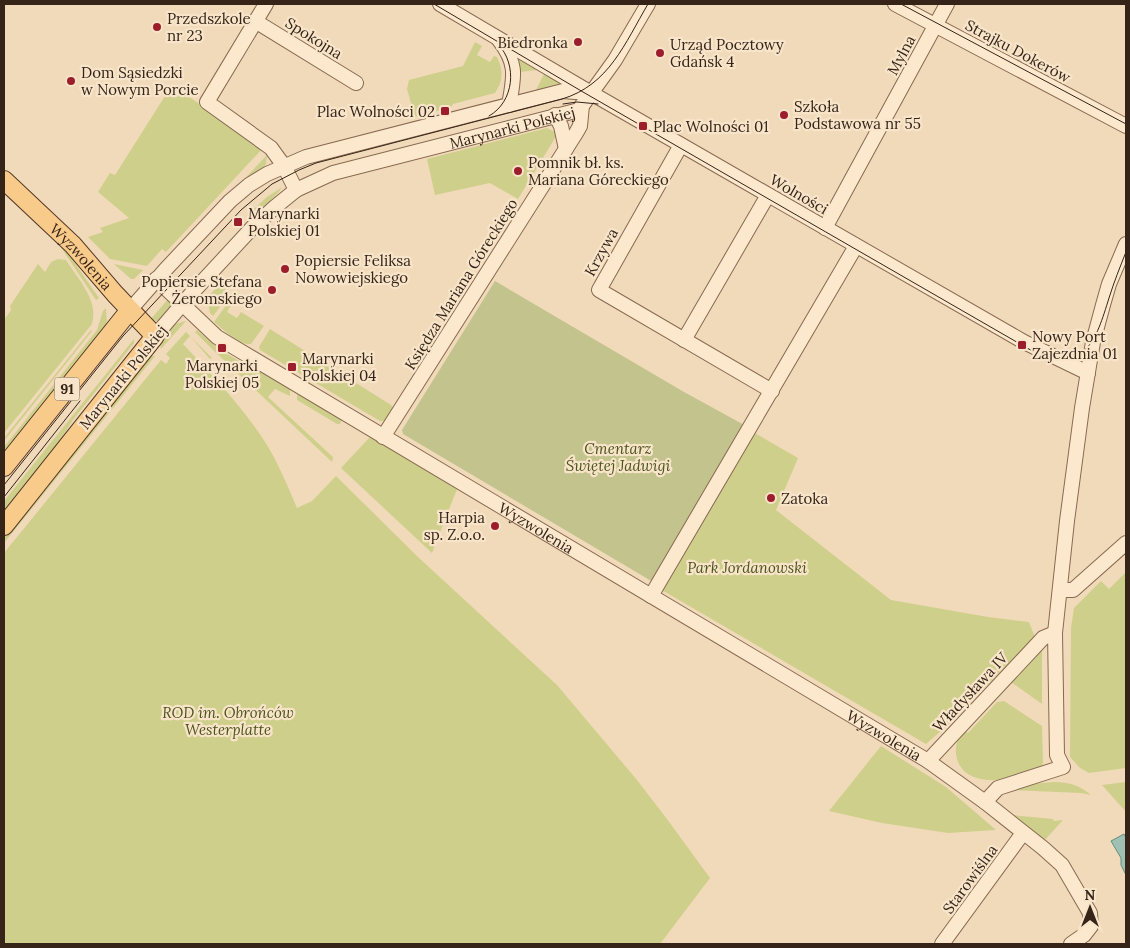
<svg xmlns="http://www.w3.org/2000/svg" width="1130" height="948" font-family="Lora,serif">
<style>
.green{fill:#cfcf8c}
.cemetery{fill:#c2c38d}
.water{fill:#9ec1b3;stroke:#658e80}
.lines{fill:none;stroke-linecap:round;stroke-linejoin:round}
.minor-casing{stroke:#886952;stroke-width:16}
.major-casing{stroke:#553828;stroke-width:20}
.minor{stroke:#fce8cc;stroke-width:14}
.major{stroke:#f9cb8b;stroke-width:18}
.tram{stroke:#362419;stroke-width:1}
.poi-dot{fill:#9c1e2d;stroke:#f8e5c9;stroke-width:2}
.labels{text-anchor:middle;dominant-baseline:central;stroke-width:4.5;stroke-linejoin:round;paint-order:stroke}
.shield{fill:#f8e5c9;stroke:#705e4e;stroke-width:1}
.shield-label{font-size:14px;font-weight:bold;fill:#362419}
.poi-label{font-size:15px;fill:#362419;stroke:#f8e5c9;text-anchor:start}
.street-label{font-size:15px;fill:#362419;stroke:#f8e5c9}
.park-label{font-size:15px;font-style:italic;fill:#4c541e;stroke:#f8e5c9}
</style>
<rect width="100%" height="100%" fill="#f1dab9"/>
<g class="green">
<path d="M475,42L482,46L477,55L490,62L494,56L497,57C503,70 504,80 495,93L453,104L451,107L415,117L407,89L409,80L463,66Z"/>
<path d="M518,59H519L538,70L519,72Z"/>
<path d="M544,74L560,84L535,92Z"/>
<path d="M172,85L263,148L166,252L162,249L147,266L110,259L88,237L103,232L100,228L129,218L98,192L110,173L115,175Z"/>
<path d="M547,128L555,132V138L518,199L490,183L435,195L427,159Z"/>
<path d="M267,155L266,164L262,170L233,191Z"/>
<path d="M282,187L278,193L251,219L247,215L267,197Z"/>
<path d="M58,243H61L99,298L96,300Z"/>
<path d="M58,259L66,260C78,279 99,300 92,324L4,433V320L11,310L10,306L38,264L45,272L51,262Z"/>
<path d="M114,264L143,270L134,279H131Z"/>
<path d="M222,281L226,285L220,307L213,316L210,313L207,298Z"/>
<path d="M168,299L171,302L172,306L159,321H153L151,319Z"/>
<path d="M230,300L233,302L227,312L237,318L241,312L264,326L251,344C238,345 224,330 214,322Z"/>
<path d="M106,308L107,326L4,457V447L97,330L103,311Z"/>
<path d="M186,321L161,349L160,344L161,341L175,324Z"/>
<path d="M270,329L391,405L394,409L386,421H380L260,350L259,347Z"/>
<path d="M91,330L92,331L4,441V438Z"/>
<path d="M197,330L220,350L248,366L250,364L290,388V396L275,389L268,397L333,457L332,462L212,349L195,332Z"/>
<path d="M186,332L212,358L210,359L190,336L183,344C213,376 243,407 267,445C279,465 288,487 297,508L312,501L336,476L418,557L557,685L637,780L667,819L710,878L660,944H4V553L161,360L166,364L170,358L166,354Z"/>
<path d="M134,339V343L73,420L48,459L4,515V501Z"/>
<path d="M151,356H155L4,543V534L147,357Z"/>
<path d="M297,392L342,419L340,424H337L297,400Z"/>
<path d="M753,432L798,458L776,510L891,600L988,617L1029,622L1035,637L950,723L926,744L660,589Z"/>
<path d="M370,437L457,489L432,553L341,468Z"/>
<path d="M1126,572V768L1089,773L1080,768L1070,757L1071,628L1074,608L1101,581L1109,589Z"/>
<path d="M1042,650V704L1011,682Z"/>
<path d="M1004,701L1042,726L1043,762L1042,769C1034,772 1025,777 1017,779C1012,780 1006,780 1001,780C984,781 963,779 957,759C954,747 957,739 964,730L968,733L997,702Z"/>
<path d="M881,746L946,787L996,830L948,833L882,823L829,811Z"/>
<path d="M1054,782C1069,782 1079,785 1091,795L1081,793L1013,790L1030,784Z"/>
<path d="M1126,782V812L1102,785Z"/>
<path d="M1012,815L1053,819L1054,821L1063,820L1044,841Z"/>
</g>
<path class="cemetery" d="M495,281L684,392L746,426L653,582L403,434L402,430Z"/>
<path class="water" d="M1124,834L1126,838V875L1121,865V858L1111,841Z"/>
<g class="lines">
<defs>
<g id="minor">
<path d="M266,4L207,102L271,148L284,166L296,190"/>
<path d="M440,4L591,93L1024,342L1088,373"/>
<path d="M895,4L1126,126"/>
<path d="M255,21L356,83"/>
<path d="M499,40C518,64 514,77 509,105"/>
<path d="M555,115L561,126L566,149"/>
<path d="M681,145L599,290L772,391"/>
<path d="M825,228L947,4"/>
<path id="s1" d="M156,279L217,337L232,346L928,761L985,802L1043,848L1062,865L1090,913L1091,926L1084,935L1071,944"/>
<path d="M129,311L165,270L230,201L249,185L267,174L306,157L563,91L588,93"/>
<path id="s2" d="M155,336L191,294L252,228L275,207L296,190L333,173L579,110L615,60L648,4"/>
<path d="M684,340L768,195"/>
<path d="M383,437L576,133L580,126L582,105"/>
<path d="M1060,590H1073L1126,543"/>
<path d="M651,596L856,246"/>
<path d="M928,761L1043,638L1055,633"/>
<path d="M985,802L998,788L1063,767L1057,755L1055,633L1067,521L1082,408L1093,342L1103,305L1109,284L1126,244"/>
<path d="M942,944L1023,833"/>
</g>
<g id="major">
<path id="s3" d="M4,180L73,245L115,294L155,336L4,526"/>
<path d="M4,467L129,311"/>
</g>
</defs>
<use href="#minor" class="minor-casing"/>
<use href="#major" class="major-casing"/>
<use href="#minor" class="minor"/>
<use href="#major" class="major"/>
<g class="tram">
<path d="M434,4L583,92L1034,352C1086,373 1096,340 1109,298C1114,282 1120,267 1126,252"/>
<path d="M901,4L1126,124"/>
<path d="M563,104L577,102L598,104"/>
<path d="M489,116C514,102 518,65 498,44"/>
<path d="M4,485L123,336L241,210L272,184L299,170L316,163L562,99C609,85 625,43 648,4"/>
<path d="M4,497L80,401"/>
</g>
</g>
<g class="poi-dot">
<circle cx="157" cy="27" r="5"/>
<circle cx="578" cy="42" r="5"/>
<circle cx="660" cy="53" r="5"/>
<circle cx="71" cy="81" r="5"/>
<rect x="440" y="106" width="10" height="10" rx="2.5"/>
<circle cx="784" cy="115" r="5"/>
<rect x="638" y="121" width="10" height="10" rx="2.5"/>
<circle cx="518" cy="171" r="5"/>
<rect x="233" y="217" width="10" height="10" rx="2.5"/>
<circle cx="285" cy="269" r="5"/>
<circle cx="272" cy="290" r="5"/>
<rect x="1017" y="340" width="10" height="10" rx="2.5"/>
<rect x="217" y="343" width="10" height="10" rx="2.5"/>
<rect x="287" y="362" width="10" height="10" rx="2.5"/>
<circle cx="771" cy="498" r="5"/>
<circle cx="495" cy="526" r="5"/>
</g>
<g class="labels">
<rect class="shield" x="54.5" y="377.5" width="25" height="23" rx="4"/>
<g class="shield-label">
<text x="67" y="389">91</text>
</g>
<g class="poi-label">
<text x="167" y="18">Przedszkole<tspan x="167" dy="17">nr 23</tspan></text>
<text x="568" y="42" text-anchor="end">Biedronka</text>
<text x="670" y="44">Urząd Pocztowy<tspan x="670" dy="17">Gdańsk 4</tspan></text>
<text x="81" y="72">Dom Sąsiedzki<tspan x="81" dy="17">w Nowym Porcie</tspan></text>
<text x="794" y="106">Szkoła<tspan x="794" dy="17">Podstawowa nr 55</tspan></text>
<text x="435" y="111" text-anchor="end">Plac Wolności 02</text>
<text x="653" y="126">Plac Wolności 01</text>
<text x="528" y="162">Pomnik bł. ks.<tspan x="528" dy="17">Mariana Góreckiego</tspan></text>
<text x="248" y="213">Marynarki<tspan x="248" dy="17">Polskiej 01</tspan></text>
<text x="295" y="260">Popiersie Feliksa<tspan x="295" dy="17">Nowowiejskiego</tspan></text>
<text x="262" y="281" text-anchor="end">Popiersie Stefana<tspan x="262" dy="17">Żeromskiego</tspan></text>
<text x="1032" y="336">Nowy Port<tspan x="1032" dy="17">Zajezdnia 01</tspan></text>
<text x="302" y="358">Marynarki<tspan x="302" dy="17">Polskiej 04</tspan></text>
<text x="222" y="365" text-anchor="middle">Marynarki<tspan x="222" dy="17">Polskiej 05</tspan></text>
<text x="781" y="498">Zatoka</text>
<text x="485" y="517" text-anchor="end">Harpia<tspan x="485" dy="17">sp. Z.o.o.</tspan></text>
</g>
<g class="street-label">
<text transform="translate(314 38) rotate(32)">Spokojna</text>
<text transform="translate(1018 51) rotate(28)">Strajku Dokerów</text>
<text transform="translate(901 55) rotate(-62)">Mylna</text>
<text stroke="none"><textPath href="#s2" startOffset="429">Marynarki Polskiej</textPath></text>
<text transform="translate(799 194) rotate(30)">Wolności</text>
<text transform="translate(601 252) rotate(-61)">Krzywa</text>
<text stroke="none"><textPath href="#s3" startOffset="109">Wyzwolenia</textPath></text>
<text transform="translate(461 284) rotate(-58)">Księdza Mariana Góreckiego</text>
<text transform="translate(123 377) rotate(-51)">Marynarki Polskiej</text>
<text stroke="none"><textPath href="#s1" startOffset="456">Wyzwolenia</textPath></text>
<text transform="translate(970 692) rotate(-47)">Władysława IV</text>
<text stroke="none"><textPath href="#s1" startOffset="861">Wyzwolenia</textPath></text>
<text transform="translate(970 879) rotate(-54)">Starowiślna</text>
</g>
<g class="park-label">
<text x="618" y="448">Cmentarz<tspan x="618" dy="17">Świętej Jadwigi</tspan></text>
<text x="747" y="567">Park Jordanowski</text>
<text x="228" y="712">ROD im. Obrońców<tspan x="228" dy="17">Westerplatte</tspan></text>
</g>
</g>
<rect width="1130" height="948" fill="none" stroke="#362419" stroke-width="10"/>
<g transform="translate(1090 908)" stroke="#f8e5c9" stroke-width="4" paint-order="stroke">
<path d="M0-4L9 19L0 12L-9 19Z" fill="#362419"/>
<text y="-8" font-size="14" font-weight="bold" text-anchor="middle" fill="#362419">N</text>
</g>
</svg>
